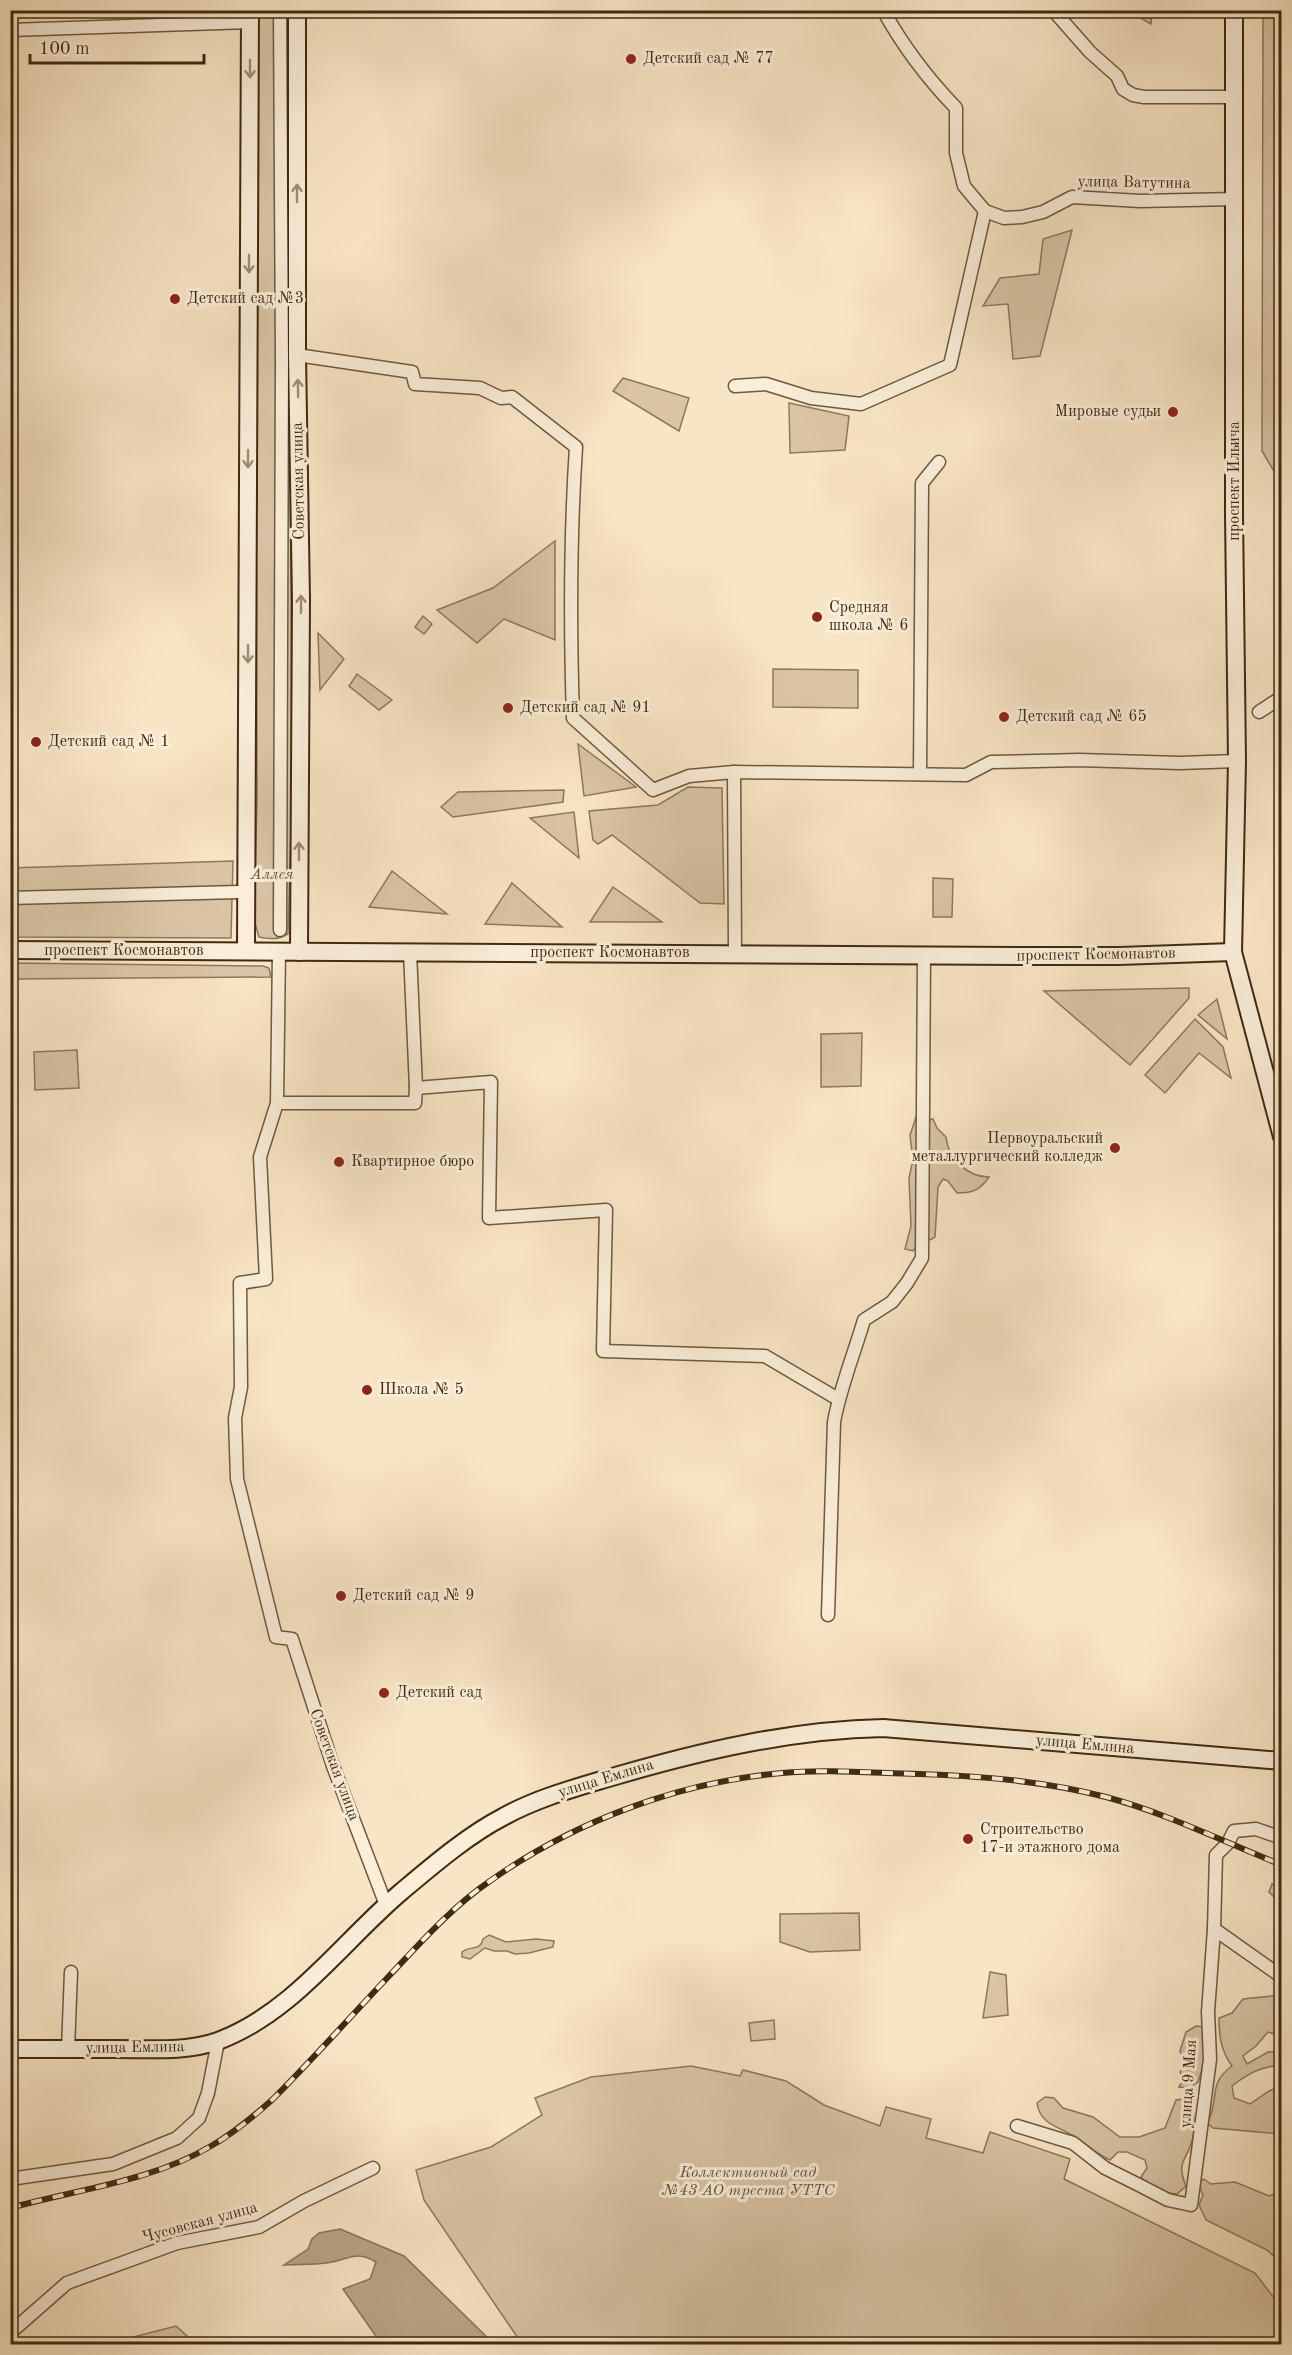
<svg xmlns="http://www.w3.org/2000/svg" width="1292" height="2355" font-family="'Old Standard TT',serif">
<style>
.green{fill:#d9c5a6;stroke:#8c785c;stroke-width:1.5}
.water{fill:#b9a588;stroke:#897458;stroke-width:1.5}
.lines{fill:none;stroke-linecap:round;stroke-linejoin:round}
.street-casing{stroke:#6e593e;stroke-width:15}
.secondary-casing{stroke:#402a11;stroke-width:20}
.street{stroke:#faeed9;stroke-width:12}
.secondary{stroke:#faeed9;stroke-width:16}
.rail-casing{stroke:#402a11;stroke-width:6}
.rail{stroke:#faeed9;stroke-width:4;stroke-dasharray:11;stroke-linecap:butt}
.oneway{stroke:#9d8c75}
.poi-dot{fill:#8f2418;stroke:#faeed9;stroke-width:2}
.labels{text-anchor:middle;dominant-baseline:central;stroke-width:6;stroke-linejoin:round;paint-order:stroke}
.poi-label{font-size:16px;fill:#402a11;stroke:#faeed9;text-anchor:start}
.street-label{font-size:16px;fill:#402a11;stroke:#faeed9}
.park-label{font-size:16px;font-style:italic;fill:#665136;stroke:#faeed9}
</style>
<rect width="100%" height="100%" fill="#f8e5c5"/>
<filter id="stains"><feTurbulence type="fractalNoise" baseFrequency=".00333" numOctaves="4"/><feColorMatrix values="0 0 0 0 .2 0 0 0 0 .09 0 0 0 0 .02 0 0 0 .5 -.17"/></filter>
<radialGradient id="worn" r=".72"><stop offset=".6" stop-color="#630" stop-opacity="0"/><stop offset="1" stop-color="#630" stop-opacity=".3"/></radialGradient>
<g class="green">
<path d="M288,10L292,799L288,934C278,940 270,939 259,937L254,920L257,798L255,11Z"/>
<path d="M1281,10L1282,483H1281L1262,451L1263,11Z"/>
<path d="M1128,11H1152L1151,24Z"/>
<path d="M1072,230L1040,356L1013,359L1008,304L983,306L1000,278L1039,274L1043,239Z"/>
<path d="M623,378L689,398L679,431L613,391Z"/>
<path d="M789,403L849,416L845,450L790,453Z"/>
<path d="M555,541V640L504,619L477,643L437,610L493,588Z"/>
<path d="M423,616L432,624L424,634L415,627Z"/>
<path d="M318,633L344,659L320,690Z"/>
<path d="M773,669L858,670V708L773,707Z"/>
<path d="M357,674L392,700L379,710L349,686Z"/>
<path d="M578,744L636,787L584,796Z"/>
<path d="M688,787L722,788L724,904L700,903L612,835L598,844L593,840L589,811L658,805Z"/>
<path d="M564,790L563,802L453,817L441,807L458,792Z"/>
<path d="M574,812L579,858L530,818Z"/>
<path d="M233,861L231,938L11,937L10,868Z"/>
<path d="M392,871L447,914L369,907Z"/>
<path d="M933,878L953,879L952,917H933Z"/>
<path d="M512,883L562,927L485,924Z"/>
<path d="M613,887L662,922H590Z"/>
<path d="M11,963L263,966L269,968L271,977L11,979Z"/>
<path d="M1189,988V998L1130,1065L1044,991Z"/>
<path d="M1217,999L1227,1039L1198,1015Z"/>
<path d="M1195,1019L1223,1047L1231,1078L1199,1053L1165,1093L1145,1075Z"/>
<path d="M862,1033L861,1086L821,1087V1034Z"/>
<path d="M77,1050L79,1088L35,1090L34,1052Z"/>
<path d="M917,1114L920,1242L913,1251L905,1249L911,1226L909,1178L913,1160L910,1135Z"/>
<path d="M933,1119L937,1128L946,1137C948,1158 967,1177 989,1177C980,1190 973,1193 957,1193L948,1181L943,1179L938,1187L935,1237L930,1240L926,1238L927,1124L929,1120Z"/>
<path d="M1272,1884L1281,1888V1904L1269,1892Z"/>
<path d="M859,1913L860,1950L810,1952L780,1942V1914Z"/>
<path d="M489,1935L506,1942L536,1939L554,1941L553,1947L529,1953L515,1954L507,1951H494L485,1948L470,1959L462,1957V1952C470,1945 480,1952 483,1939Z"/>
<path d="M990,1972L1006,1975L1008,2015L983,2018Z"/>
<path d="M1281,1995V2036L1268,2032L1256,2046L1243,2056L1247,2064L1268,2052H1281V2065C1260,2067 1249,2073 1232,2086L1234,2098L1250,2104L1269,2091L1281,2086V2134L1213,2128L1207,2123C1221,2099 1206,2085 1232,2066C1221,2051 1219,2036 1219,2018L1232,2013L1243,1999Z"/>
<path d="M774,2020L775,2039L751,2041L749,2023Z"/>
<path d="M1196,2026L1204,2027L1205,2061L1198,2082L1189,2088L1179,2087L1184,2079L1180,2072L1186,2064L1180,2051L1186,2032Z"/>
<path d="M691,2066L740,2076L743,2070L786,2081L824,2105L880,2126L886,2107L931,2119L926,2138L983,2153L990,2132L1070,2159L1064,2179L1255,2273L1281,2307V2344H522L424,2200L416,2170L491,2147L542,2115L535,2098L591,2077Z"/>
<path d="M1045,2097L1054,2098L1063,2108L1093,2117L1120,2137H1139L1165,2128L1176,2100L1184,2099L1193,2108C1194,2118 1195,2128 1193,2137C1188,2161 1175,2160 1186,2186L1177,2194C1163,2193 1149,2189 1141,2177L1147,2168L1145,2160L1127,2152H1118L1110,2160C1096,2154 1086,2144 1074,2136C1057,2126 1040,2124 1037,2103Z"/>
<path d="M1204,2179L1211,2184L1235,2182L1269,2196L1281,2191V2263L1267,2250L1206,2220L1199,2205L1203,2195L1198,2183Z"/>
<path d="M176,2326L196,2344H106Z"/>
</g>
<path class="water" d="M340,2229L404,2256L494,2344H404L401,2341L380,2342L343,2289L370,2279L376,2262C355,2249 347,2261 326,2263C312,2265 298,2264 284,2265L308,2249L312,2239L319,2233Z"/>
<g class="lines">
<defs>
<g id="street">
<path d="M280,10L282,361L280,930"/>
<path d="M883,10C904,48 926,77 956,108V153L964,186L985,211L1004,218L1022,217L1043,212L1072,197L1140,201L1235,199"/>
<path d="M1053,10L1090,52L1117,76L1123,89L1133,95L1144,97H1234"/>
<path d="M10,30L250,22"/>
<path d="M297,355L412,372L415,384L480,388L501,398L512,397L576,447C570,537 570,627 573,718L653,790L689,776L734,772L966,775L991,762L1079,760L1180,763L1237,761"/>
<path d="M735,386L766,384L811,398L861,404L950,365L985,211"/>
<path d="M1259,712L1282,697"/>
<path d="M734,772L735,954"/>
<path d="M920,774L922,483L939,462"/>
<path d="M10,898L238,892"/>
<path d="M279,951L277,1103L260,1157L266,1279L240,1283L241,1387L235,1418L237,1479L276,1637L292,1639L333,1766L386,1905"/>
<path d="M410,952L416,1088L491,1082L489,1218L606,1210L603,1351L765,1356L838,1399"/>
<path d="M277,1103H415L416,1088"/>
<path d="M828,1615L834,1422C840,1388 854,1354 864,1320L892,1302L907,1283L922,1258L924,955"/>
<path d="M1214,1929L1282,1977"/>
<path d="M68,2049L71,1972"/>
<path d="M1017,2126L1073,2143L1105,2168L1139,2185L1168,2200L1191,2205L1210,2059L1208,2012L1214,1929L1216,1855L1228,1843L1234,1831L1256,1829L1282,1838"/>
<path d="M10,2179L113,2164L177,2138L199,2118L208,2093L218,2041"/>
<path d="M10,2333L67,2283L177,2243L259,2227L304,2201L373,2168"/>
</g>
<g id="secondary">
<path d="M297,10V355L301,600L299,952"/>
<path d="M1234,10V514L1237,761L1233,952L1282,1137"/>
<path d="M10,950L1027,956H1119L1233,952"/>
<path d="M246,951L250,10"/>
<path d="M10,2049C46,2049 82,2049 117,2049C150,2049 187,2052 218,2041C293,2013 342,1942 401,1892C432,1866 468,1835 503,1817C537,1798 575,1788 612,1777C701,1751 790,1730 883,1728L1282,1761"/>
</g>
</defs>
<use href="#street" class="street-casing"/>
<use href="#secondary" class="secondary-casing"/>
<use href="#street" class="street"/>
<use href="#secondary" class="secondary"/>
<defs>
<path id="rail" d="M10,2208C78,2189 150,2182 211,2146C234,2133 253,2117 273,2099C313,2059 351,2016 390,1975C422,1941 452,1907 490,1881C575,1821 679,1782 782,1773C827,1769 873,1773 919,1774C982,1776 1044,1781 1106,1797C1166,1813 1224,1842 1282,1865"/>
</defs>
<use href="#rail" class="rail-casing"/>
<use href="#rail" class="rail"/>
</g>
<defs><path id="oneway-shaft" d="M-6 0H5M1.5-3L5.5 0L1.5 3" fill="none" stroke-width="1.6" stroke-linecap="round" stroke-linejoin="round" transform="scale(1.5)"/></defs>
<g class="oneway">
<use href="#oneway-shaft" transform="translate(250 69) rotate(90)"/>
<use href="#oneway-shaft" transform="translate(297 193) rotate(-90)"/>
<use href="#oneway-shaft" transform="translate(249 264) rotate(90)"/>
<use href="#oneway-shaft" transform="translate(298 388) rotate(-91)"/>
<use href="#oneway-shaft" transform="translate(248 459) rotate(90)"/>
<use href="#oneway-shaft" transform="translate(301 604) rotate(-90)"/>
<use href="#oneway-shaft" transform="translate(248 654) rotate(90)"/>
<use href="#oneway-shaft" transform="translate(299 851) rotate(-90)"/>
</g>
<g class="poi-dot">
<circle cx="631" cy="59" r="6"/>
<circle cx="175" cy="299" r="6"/>
<circle cx="1173" cy="412" r="6"/>
<circle cx="817" cy="617" r="6"/>
<circle cx="508" cy="708" r="6"/>
<circle cx="1004" cy="717" r="6"/>
<circle cx="36" cy="742" r="6"/>
<circle cx="1115" cy="1148" r="6"/>
<circle cx="339" cy="1162" r="6"/>
<circle cx="367" cy="1390" r="6"/>
<circle cx="341" cy="1596" r="6"/>
<circle cx="384" cy="1693" r="6"/>
<circle cx="968" cy="1839" r="6"/>
</g>
<g class="labels">
<g class="poi-label">
<text x="643" y="59">Детский сад № 77</text>
<text x="187" y="299">Детский сад №3</text>
<text x="1161" y="412" text-anchor="end">Мировые судьи</text>
<text x="829" y="608">Средняя<tspan x="829" dy="18">школа № 6</tspan></text>
<text x="520" y="708">Детский сад № 91</text>
<text x="1016" y="717">Детский сад № 65</text>
<text x="48" y="742">Детский сад № 1</text>
<text x="1103" y="1139" text-anchor="end">Первоуральский<tspan x="1103" dy="18">металлургический колледж</tspan></text>
<text x="351" y="1162">Квартирное бюро</text>
<text x="379" y="1390">Школа № 5</text>
<text x="353" y="1596">Детский сад № 9</text>
<text x="396" y="1693">Детский сад</text>
<text x="980" y="1830">Строительство<tspan x="980" dy="18">17-и этажного дома</tspan></text>
</g>
<g class="street-label">
<text transform="translate(1134 183) rotate(1)">улица Ватутина</text>
<text transform="translate(299 481) rotate(-91)">Советская улица</text>
<text transform="translate(1235 481) rotate(-90)">проспект Ильича</text>
<text x="124" y="951">проспект Космонавтов</text>
<text x="610" y="953">проспект Космонавтов</text>
<text transform="translate(1096 955) rotate(-1)">проспект Космонавтов</text>
<text transform="translate(1085 1745) rotate(5)">улица Емлина</text>
<text transform="translate(334 1765) rotate(70)">Советская улица</text>
<text transform="translate(606 1779) rotate(-17)">улица Емлина</text>
<text transform="translate(135 2048) rotate(-1)">улица Емлина</text>
<text transform="translate(1189 2084) rotate(-86)">улица 9 Мая</text>
<text transform="translate(200 2223) rotate(-15)">Чусовская улица</text>
</g>
<g class="park-label">
<text x="272" y="875">Аллея</text>
<text x="748" y="2173">Коллективный сад<tspan x="748" dy="18">№43 АО треста УТТС</tspan></text>
</g>
</g>
<rect width="1292" height="2355" fill="none" stroke="#f8e5c5" stroke-width="36"/>
<rect x="12" y="12" width="1268" height="2331" fill="none" stroke="#402a11" stroke-width="3"/>
<rect x="18" y="18" width="1256" height="2319" fill="none" stroke="#402a11" stroke-width="1.5"/>
<path d="M30 54v9h174v-9" fill="none" stroke="#402a11" stroke-width="3"/>
<text x="39" y="54" font-size="18" fill="#402a11" stroke="#faeed9" stroke-width="4.5" paint-order="stroke">100 m</text>
<rect width="100%" height="100%" filter="url(#stains)"/>
<rect width="100%" height="100%" fill="url(#worn)"/>
</svg>
